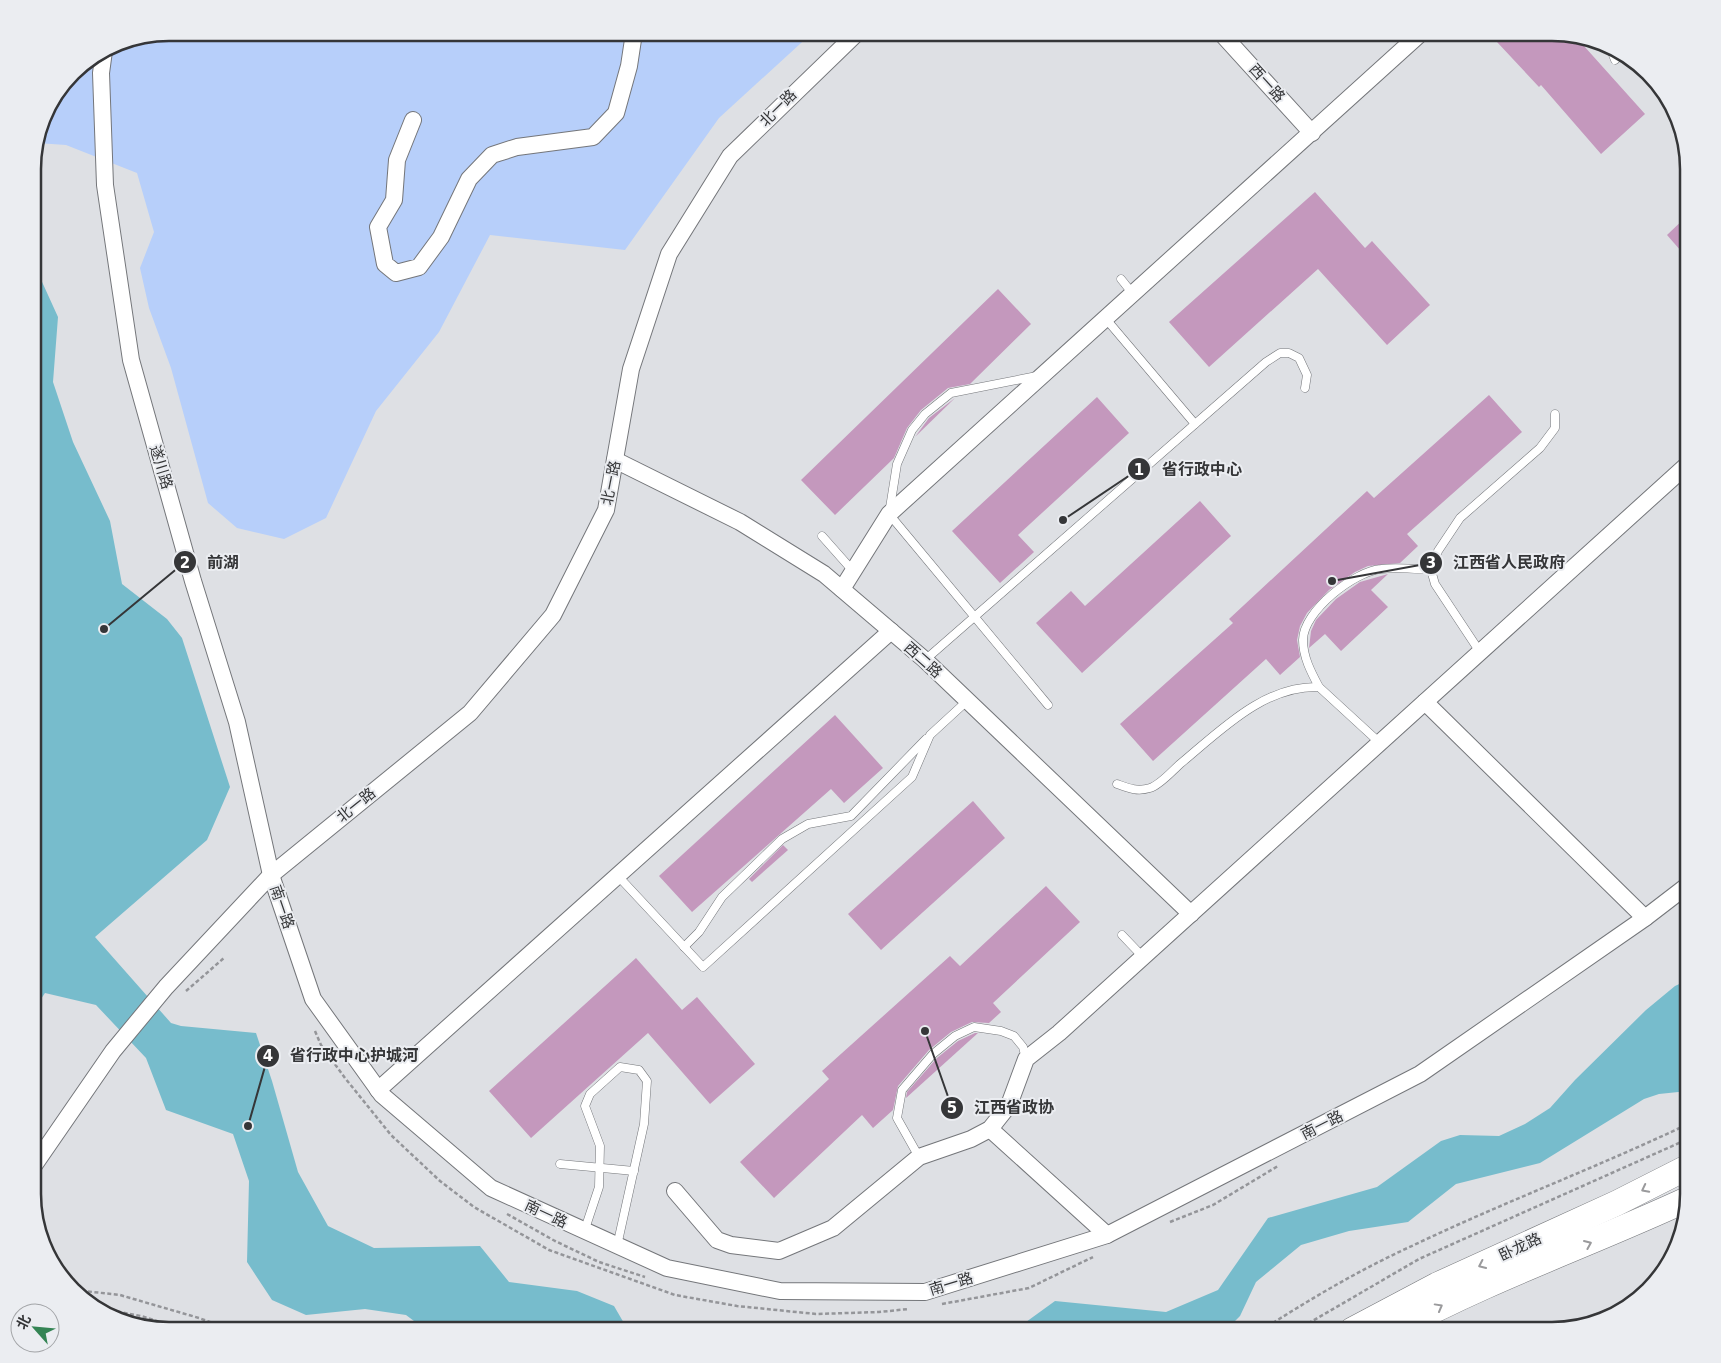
<svg xmlns="http://www.w3.org/2000/svg" width="1721" height="1363" font-family="'DejaVu Sans','Noto Sans SC',sans-serif">
<style>
.green{fill:#b7cffa}
.water{fill:#77bccc}
.building{fill:#c498bd}
.lines{fill:none;stroke-linecap:round;stroke-linejoin:round}
.service-casing{stroke:#74767a;stroke-width:9}
.minor-casing{stroke:#74767a;stroke-width:18}
.primary-casing{stroke:#74767a;stroke-width:26}
.path{stroke:#949599;stroke-width:2.5;stroke-dasharray:4 2.5;stroke-linecap:butt}
.service{stroke:#fff;stroke-width:8}
.minor{stroke:#fff;stroke-width:16}
.primary{stroke:#fff;stroke-width:25}
.oneway{stroke:#9a9a9c}
.labels{text-anchor:middle;dominant-baseline:central;stroke-width:4;stroke-linejoin:round;paint-order:stroke}
.street-label{font-size:15px;fill:#353638;stroke:#ebedf1}
.rim{fill:none;stroke:#353638;stroke-width:2.5}
.leader{fill:none;stroke:#353638;stroke-width:2}
.callout-dot{fill:#353638;stroke:#ebedf1;stroke-width:2}
.mark-label{font-size:15px;text-anchor:middle;font-weight:bold;fill:#fff}
.callout-label{font-size:16px;text-anchor:middle;font-weight:bold;fill:#353638;stroke:#ebedf1;stroke-width:4;stroke-linejoin:round;paint-order:stroke}
</style>
<rect width="100%" height="100%" fill="#dee0e4"/>
<path class="green" d="M169,33H812L719,118L625,250L490,235L439,332L376,411L326,518L284,539L237,528L208,503L171,368L149,308L140,268L154,232L137,173L66,145L37,143L46,109L79,67L117,43Z"/>
<g class="water">
<path d="M33,262L58,317L53,382L73,442L110,521L122,584L167,619L182,638L230,787L207,840L95,937L171,1023L181,1026L256,1033L272,1081L298,1172L328,1226L374,1248L480,1246L509,1282L577,1291L614,1306L628,1330H426L406,1315L365,1309L306,1315L272,1300L247,1262L249,1181L233,1134L166,1110L146,1058L96,1005L45,993L33,1011Z"/>
<path d="M1688,980V1091L1659,1094L1644,1099L1540,1163L1456,1184L1408,1222L1349,1231L1301,1245L1256,1282L1240,1316L1226,1330H1015L1055,1301L1166,1312L1218,1290L1268,1218L1377,1187L1441,1141L1460,1135L1499,1136L1525,1124L1550,1108L1575,1080L1646,1010L1675,986Z"/>
</g>
<g class="building">
<path d="M1508,32H1552L1591,40L1584,46L1645,114L1601,154L1541,85L1539,87L1497,42Z"/>
<path d="M1315,192L1365,248L1372,241L1430,305L1387,345L1318,269L1209,367L1169,322Z"/>
<path d="M1688,215V259L1667,235Z"/>
<path d="M998,289L1031,324L970,384L948,388L921,410L907,428L894,458L835,515L801,480Z"/>
<path d="M1489,395L1522,432L1407,534L1418,546L1400,563L1368,566L1355,572L1329,590L1307,613L1300,626L1297,640L1300,657L1280,675L1266,659L1153,761L1120,724L1233,623L1229,619L1367,491L1374,498Z"/>
<path d="M1097,397L1129,433L1018,535L1034,552L1000,583L952,531Z"/>
<path d="M955,398L915,437L929,418Z"/>
<path d="M1200,501L1231,536L1082,673L1036,623L1071,591L1085,606Z"/>
<path d="M1388,574L1371,590L1388,607L1341,651L1325,634L1309,648L1311,631L1316,620L1336,599L1360,582Z"/>
<path d="M835,715L883,768L844,803L831,789L692,912L659,876Z"/>
<path d="M973,801L1005,838L881,950L848,914Z"/>
<path d="M783,845L788,850L752,882L749,879Z"/>
<path d="M1046,886L1080,922L993,1003L1001,1012L989,1023L972,1022L951,1032L929,1050L898,1086L893,1110L873,1128L862,1115L774,1198L740,1162L829,1079L822,1071L950,956L960,966Z"/>
<path d="M636,958L682,1010L697,997L755,1064L710,1104L648,1033L531,1138L489,1091Z"/>
<path d="M975,1033H978L906,1098L907,1092L937,1058L958,1041Z"/>
</g>
<g class="lines">
<defs>
<g id="service">
<path d="M1610,47L1615,60L1621,54"/>
<path d="M1121,279L1133,294"/>
<path d="M1106,319L1195,424"/>
<path d="M1037,376L951,393L925,414L912,430L897,464L889,514L1048,705"/>
<path d="M822,536L853,571"/>
<path d="M1480,652L1435,584L1431,570L1438,551L1460,518L1540,448L1555,428V414"/>
<path d="M925,660L1266,362L1280,353H1289L1299,358L1307,375L1305,388"/>
<path d="M1319,687C1311,672 1303,657 1303,640C1303,611 1355,571 1381,569C1397,567 1415,569 1431,570"/>
<path d="M1117,784C1128,788 1137,792 1150,788C1160,785 1172,771 1180,764C1220,731 1264,685 1319,687L1380,743"/>
<path d="M618,876L703,967L912,777L930,735L967,701"/>
<path d="M1122,935L1143,957"/>
<path d="M684,947L699,932L722,897L782,839L808,824L851,816L926,739"/>
<path d="M919,1157L897,1118L902,1090L933,1054L955,1036L974,1027L1001,1031L1014,1036L1023,1047L1026,1059"/>
<path d="M560,1164L634,1171"/>
<path d="M584,1232L599,1187L600,1146L585,1106L590,1094L620,1067L639,1070L647,1081L644,1124L617,1246"/>
</g>
<g id="minor">
<path d="M1221,33L1312,133"/>
<path d="M104,51L101,73L105,185L131,360L193,581L237,722L271,875L313,999L382,1095L491,1188L667,1268L780,1291L925,1292L1107,1235L1420,1074L1645,918L1688,885"/>
<path d="M413,120L397,160L394,200L378,227L385,264L396,273L419,267L441,237L469,179L492,155L517,147L593,137L616,113L629,66L634,33"/>
<path d="M615,460L740,522L824,574L925,660L1191,914"/>
<path d="M842,589L889,514L1421,33"/>
<path d="M1425,702L1645,918"/>
<path d="M378,1090L891,631"/>
<path d="M990,1129L1107,1235"/>
<path d="M33,1167L113,1051L166,987L271,875L470,713L553,615L606,510L631,369L669,254L730,156L857,33"/>
<path d="M675,1191L717,1240L731,1245L779,1251L833,1228L919,1157L971,1139L990,1129L1009,1105L1026,1059L1059,1033L1688,464"/>
</g>
<g id="primary">
<path d="M1352,1330L1437,1285L1617,1203L1688,1167"/>
<path d="M1396,1330C1490,1279 1591,1244 1688,1199"/>
</g>
</defs>
<use href="#service" class="service-casing"/>
<use href="#minor" class="minor-casing"/>
<use href="#primary" class="primary-casing"/>
<g class="path">
<path d="M186,991L224,958"/>
<path d="M315,1031L321,1045L345,1078L391,1135L440,1181L474,1207L549,1250L675,1295L737,1306L816,1314L879,1312L909,1309"/>
<path d="M33,1192L40,1181"/>
<path d="M507,1214L555,1241L599,1262L645,1277"/>
<path d="M1170,1222L1213,1205L1278,1166"/>
<path d="M75,1290L120,1295L199,1318L231,1330"/>
<path d="M942,1304L1029,1288L1093,1257"/>
<path d="M98,1308L141,1316L186,1330"/>
<path d="M1262,1330C1310,1299 1361,1269 1414,1245C1504,1202 1598,1167 1688,1124"/>
<path d="M1297,1330L1419,1259L1688,1139"/>
</g>
<use href="#service" class="service"/>
<use href="#minor" class="minor"/>
<use href="#primary" class="primary"/>
</g>
<defs><path id="oneway-chevron" d="M-2-3.5L2.5 0L-2 3.5" fill="none" stroke-width="1.6" stroke-linecap="round" stroke-linejoin="round" transform="scale(1.25)"/></defs>
<g class="oneway">
<use href="#oneway-chevron" transform="translate(1645 1189) rotate(153)"/>
<use href="#oneway-chevron" transform="translate(1588 1244) rotate(-23)"/>
<use href="#oneway-chevron" transform="translate(1482 1265) rotate(155)"/>
<use href="#oneway-chevron" transform="translate(1439 1307) rotate(-29)"/>
</g>
<g class="labels">
<g class="street-label">
<text transform="translate(1267 83) rotate(48)">西一路</text>
<text transform="translate(778 108) rotate(-45)">北一路</text>
<text transform="translate(161 467) rotate(73)">遂川路</text>
<text transform="translate(611 483) rotate(-79)">北一路</text>
<text transform="translate(923 660) rotate(42)">西二路</text>
<text transform="translate(356 805) rotate(-39)">北一路</text>
<text transform="translate(282 907) rotate(71)">南一路</text>
<text transform="translate(1322 1125) rotate(-27)">南一路</text>
<text transform="translate(546 1214) rotate(25)">南一路</text>
<text transform="translate(1520 1247) rotate(-25)">卧龙路</text>
<text transform="translate(951 1284) rotate(-17)">南一路</text>
</g>
</g>
<path d="M0 0H1721V1363H0ZM169 41H1552A128 128 0 0 1 1680 169V1194A128 128 0 0 1 1552 1322H169A128 128 0 0 1 41 1194V169A128 128 0 0 1 169 41Z" fill="#ebedf1" fill-rule="evenodd"/>
<path class="rim" d="M169 41H1552A128 128 0 0 1 1680 169V1194A128 128 0 0 1 1552 1322H169A128 128 0 0 1 41 1194V169A128 128 0 0 1 169 41Z"/>
<path class="leader" d="M1063 520L1139 469M104 629L185 562M1332 581L1431 563M248 1126L268 1056M925 1031L952 1108"/>
<g class="callout-dot">
<circle cx="1063" cy="520" r="5"/>
<circle cx="104" cy="629" r="5"/>
<circle cx="1332" cy="581" r="5"/>
<circle cx="248" cy="1126" r="5"/>
<circle cx="925" cy="1031" r="5"/>
<circle cx="1139" cy="469" r="12"/>
<circle cx="185" cy="562" r="12"/>
<circle cx="1431" cy="563" r="12"/>
<circle cx="268" cy="1056" r="12"/>
<circle cx="952" cy="1108" r="12"/>
</g>
<g class="mark-label">
<text x="1139" y="475">1</text>
<text x="185" y="568">2</text>
<text x="1431" y="568">3</text>
<text x="268" y="1061">4</text>
<text x="952" y="1113">5</text>
</g>
<g class="callout-label">
<text x="1202" y="475">省行政中心</text>
<text x="223" y="568">前湖</text>
<text x="1509" y="568">江西省人民政府</text>
<text x="354" y="1061">省行政中心护城河</text>
<text x="1014" y="1113">江西省政协</text>
</g>
<g transform="translate(35 1328) rotate(297)"><circle r="24" fill="#ebedf1" stroke="#a2a4a7"/>
<path d="M0-4L9 19L0 12L-9 19Z" fill="#348454"/>
<text y="-8" font-size="14" font-weight="bold" text-anchor="middle" fill="#353638">北</text>
</g>
</svg>
